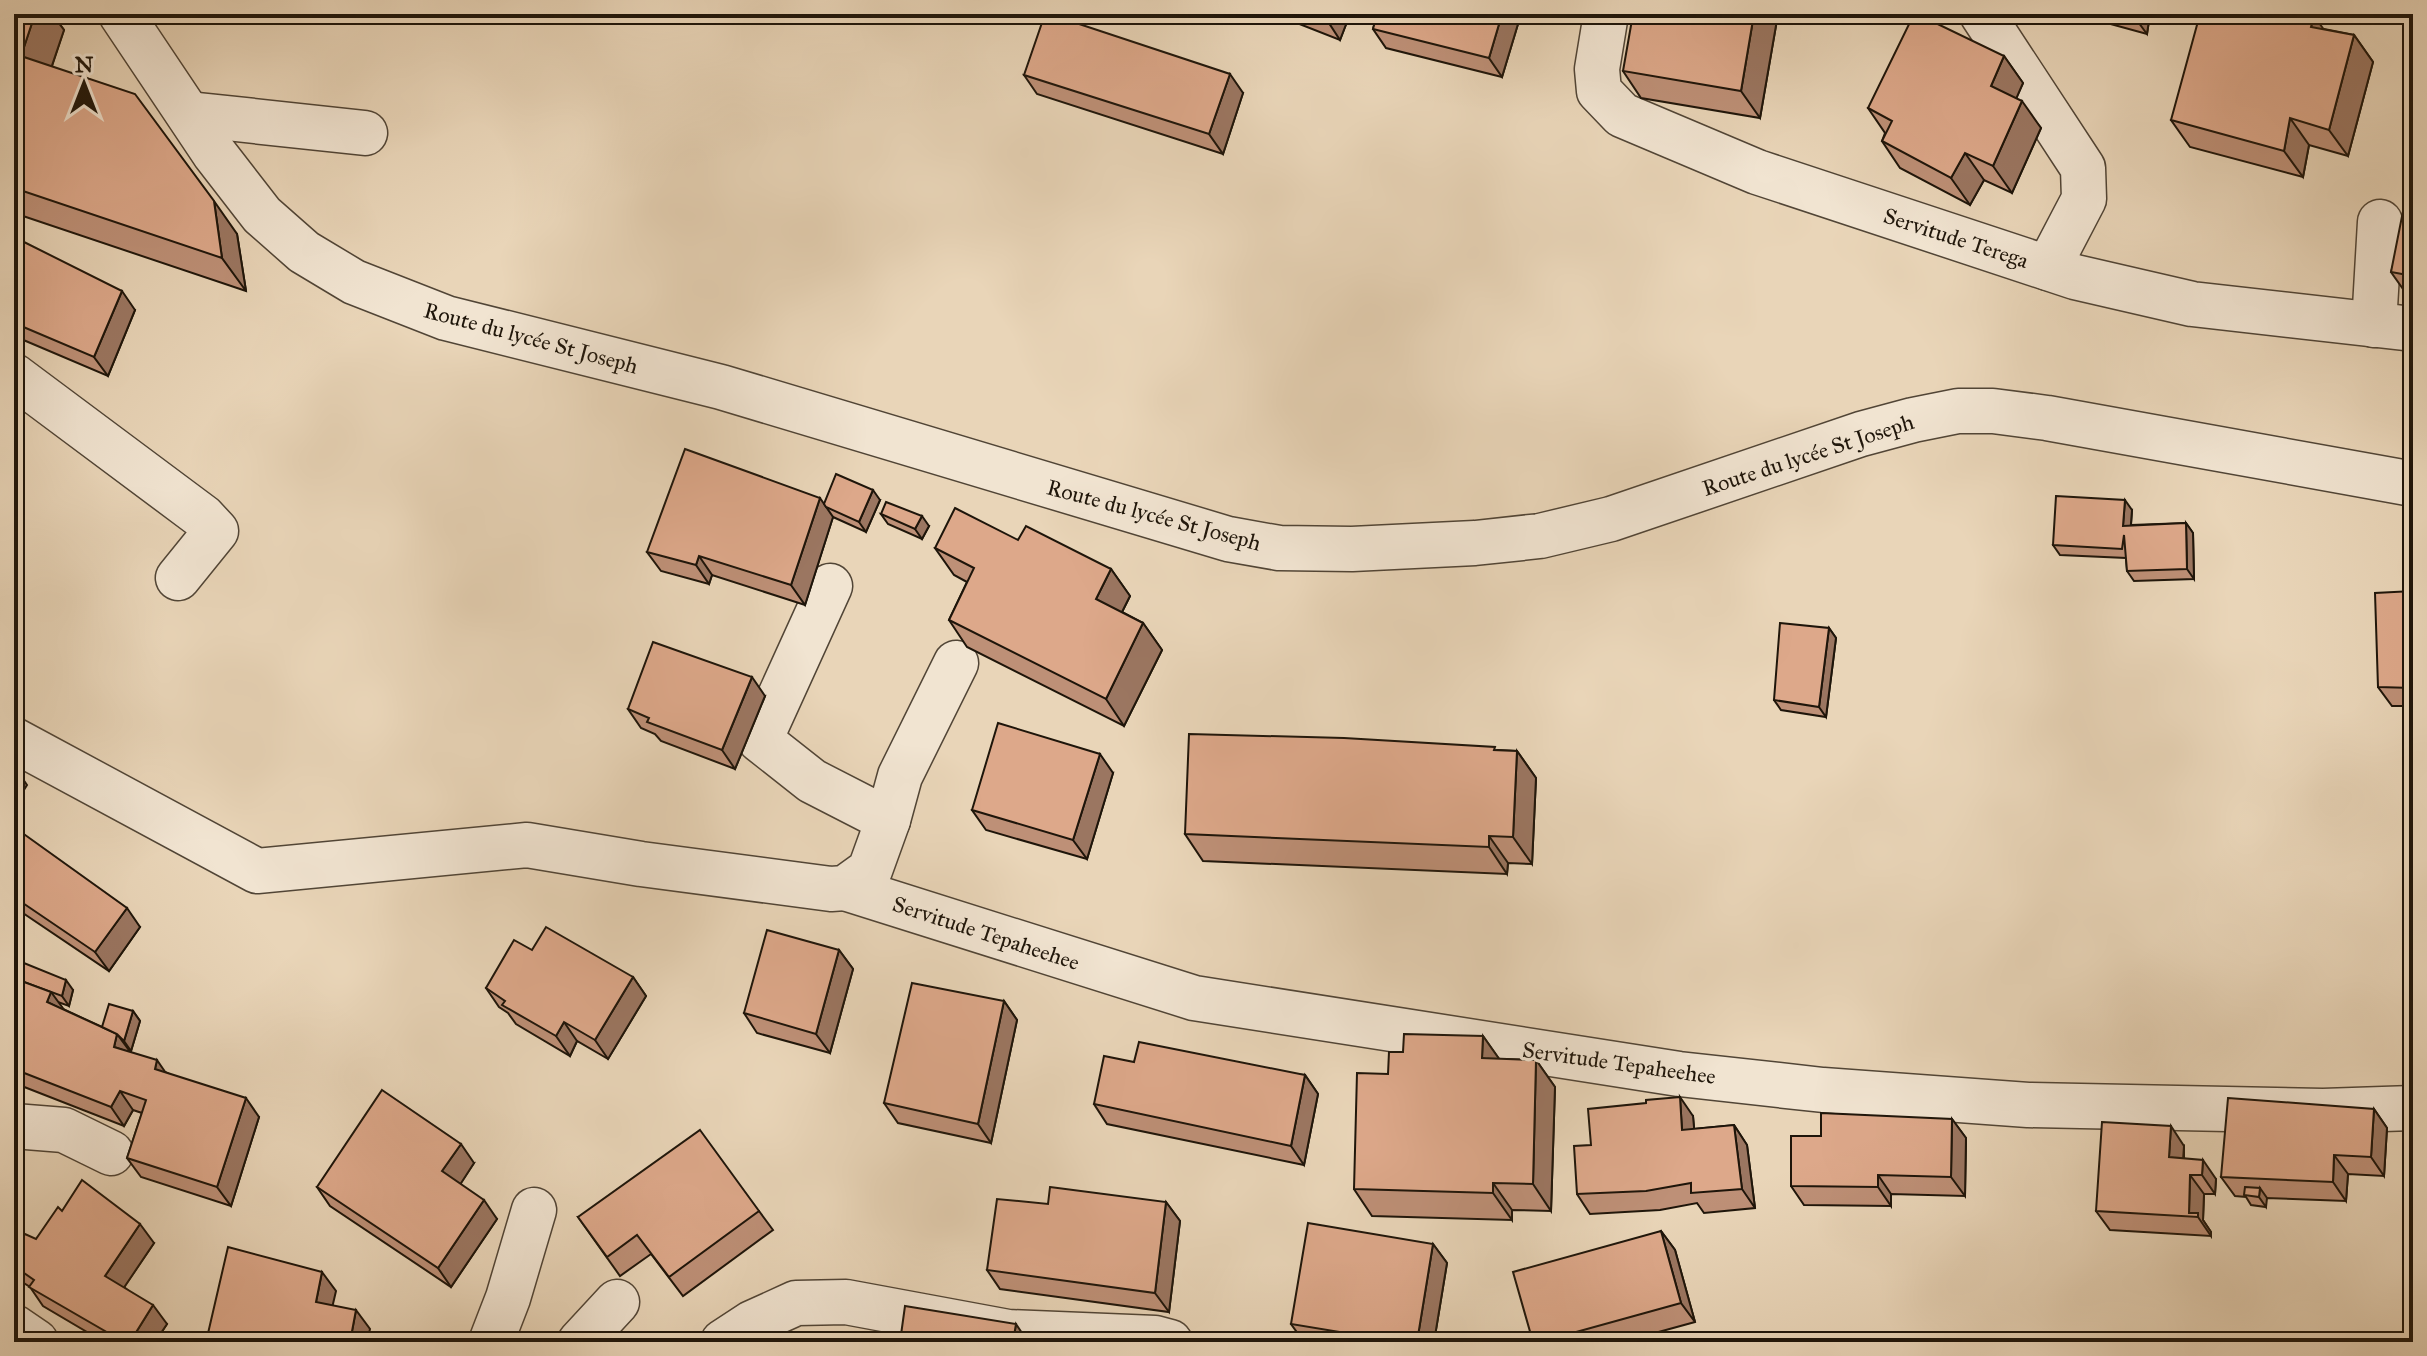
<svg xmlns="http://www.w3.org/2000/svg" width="2427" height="1356" font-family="'IM FELL Great Primer',serif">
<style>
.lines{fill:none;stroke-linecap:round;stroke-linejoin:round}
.minor-casing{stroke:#514536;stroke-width:47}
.minor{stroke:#f1e4d1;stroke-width:44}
.wall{fill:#be9077;stroke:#1e150a;stroke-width:2}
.shaded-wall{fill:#9b7661;stroke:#1e150a;stroke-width:2}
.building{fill:#dda88a;stroke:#1e150a;stroke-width:2}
.labels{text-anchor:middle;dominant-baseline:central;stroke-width:7;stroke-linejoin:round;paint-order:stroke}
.street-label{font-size:22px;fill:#1e150a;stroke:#f1e4d1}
</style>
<rect width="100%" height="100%" fill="#e9d5b8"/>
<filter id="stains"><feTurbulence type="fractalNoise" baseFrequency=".0025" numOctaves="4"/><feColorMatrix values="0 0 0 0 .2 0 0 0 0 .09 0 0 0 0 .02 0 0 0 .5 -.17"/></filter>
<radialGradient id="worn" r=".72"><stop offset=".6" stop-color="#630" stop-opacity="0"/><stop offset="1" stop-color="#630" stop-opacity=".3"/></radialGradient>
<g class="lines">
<defs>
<g id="minor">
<path d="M121,14L214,153L262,215L304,252L354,282L446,318L721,387L1228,539L1279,548L1352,549L1475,543L1540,536L1611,519L1861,434L1913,420L1958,411H1993L2047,418L2413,484"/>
<path d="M1606,14L1597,69L1599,91L1622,115L1757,172L2075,277L2192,304L2413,329"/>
<path d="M1982,14L2083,168L2084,199L2048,268"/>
<path d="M189,114L365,133"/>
<path d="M2374,325L2380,222"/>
<path d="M14,376L203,517L216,531L178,578"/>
<path d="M830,586L760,740L812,781L888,820"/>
<path d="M14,740L257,871L527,845L641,864L831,889L845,888L870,870L888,820L900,776L956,663"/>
<path d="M845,888L1194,998L1679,1074L1823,1090L2028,1105L2323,1111L2413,1108"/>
<path d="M14,1126L64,1130L111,1153"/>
<path d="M14,1327L36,1342"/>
<path d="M491,1342L508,1298L534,1210"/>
<path d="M580,1342L617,1302"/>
<path d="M723,1342L752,1323L796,1303L846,1302L1008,1332L1155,1338L1170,1342"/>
</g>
</defs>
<use href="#minor" class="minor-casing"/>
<use href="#minor" class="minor"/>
</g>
<g class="wall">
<path d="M14,14H52L64,30L52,66L237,234L246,291L14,213Z"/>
<path d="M1274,14H1350L1340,40Z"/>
<path d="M1377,14H1521L1502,77L1386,48L1373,29Z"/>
<path d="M1778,14L1760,118L1641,98L1623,71Z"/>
<path d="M2074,14H2150L2147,34Z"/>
<path d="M2324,29L2354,35L2373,62L2348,156L2309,145L2303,177L2190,147L2171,120Z"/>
<path d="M2004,56L2023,83L2016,98L2041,128L2012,193L1984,180L1970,205L1900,168L1882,141L1885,133L1868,108Z"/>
<path d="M1024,75L1243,93L1223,154L1037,94Z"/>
<path d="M2413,197V300L2410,299L2391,272Z"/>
<path d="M14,245L135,310L108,376L14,336Z"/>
<path d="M880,500L866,532L833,517L805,605L712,575L709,584L661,571L647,552L824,504Z"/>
<path d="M2132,510L2131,525L2186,523L2193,533L2194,579L2134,581L2127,571L2126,558L2060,555L2053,545Z"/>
<path d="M881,514L929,526L922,539L888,524Z"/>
<path d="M1018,540L1111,569L1130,596L1122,612L1143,623L1162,650L1124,726L967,647L949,620L967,582L954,575L935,548Z"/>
<path d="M2413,591V706H2392L2378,687Z"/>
<path d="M1829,628L1836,638L1826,717L1781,710L1774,700Z"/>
<path d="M765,696L735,769L661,741L655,734L641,728L628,709Z"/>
<path d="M1497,750L1517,751L1536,778L1532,864L1508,863L1507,874L1203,861L1185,834Z"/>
<path d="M1113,773L1087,859L986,830L972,810Z"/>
<path d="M14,827L140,927L109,971L14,907Z"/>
<path d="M532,950L633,977L646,996L608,1059L577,1041L570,1056L516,1024L508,1013L499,1007L486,988Z"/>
<path d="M839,950L853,969L830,1053L757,1033L744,1013Z"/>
<path d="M14,959L73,990L69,1006L58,1002L63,1009L102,1027L133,1011L140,1021L131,1051L129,1050L130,1052L165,1072L259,1117L231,1206L141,1177L127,1158L142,1113L133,1110L124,1126L14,1083Z"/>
<path d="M1004,1001L1017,1020L991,1143L898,1123L884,1103Z"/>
<path d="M1483,1036L1499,1059L1536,1060L1555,1087L1551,1211L1512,1210V1220L1372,1216L1354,1189L1388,1074L1403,1052Z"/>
<path d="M1134,1062L1305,1075L1318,1094L1304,1165L1107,1124L1094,1104Z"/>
<path d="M2374,1109L2387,1128L2384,1176L2348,1174L2346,1201L2266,1198V1207L2251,1205L2246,1197L2235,1196L2221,1177Z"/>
<path d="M1693,1116L1694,1129L1734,1125L1747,1145L1755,1208L1704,1213L1697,1203L1660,1210L1590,1214L1577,1194L1591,1145Z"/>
<path d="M1952,1119L1966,1138L1965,1196L1891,1194V1206L1804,1205L1791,1186L1821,1136Z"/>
<path d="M2184,1146V1158L2216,1179L2215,1194H2204L2203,1220L2211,1232V1236L2110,1230L2096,1211Z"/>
<path d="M474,1163L460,1184L497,1219L451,1287L330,1206L317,1187Z"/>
<path d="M1166,1202L1180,1221L1169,1312L1000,1289L987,1270Z"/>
<path d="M62,1211L154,1243L124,1287L167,1324L155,1342H104L43,1306L30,1287L19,1280L14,1273V1248L36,1239Z"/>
<path d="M759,1211L773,1230L683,1296L651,1254L620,1276L578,1217Z"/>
<path d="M1661,1231L1675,1250L1695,1322L1622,1342H1533Z"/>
<path d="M1433,1244L1447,1263L1434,1342H1304L1291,1324Z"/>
</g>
<g class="shaded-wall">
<path d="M35,14H52L64,30L44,89L21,56Z"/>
<path d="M1329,14H1350L1340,40L1327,20Z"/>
<path d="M1502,14H1521L1502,77L1489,58Z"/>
<path d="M1754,14H1778L1760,118L1741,91Z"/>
<path d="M2133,14H2150L2147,34L2133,15Z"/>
<path d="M2314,16L2333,42L2311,27Z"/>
<path d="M2354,35L2373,62L2348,156L2329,130Z"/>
<path d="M2004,56L2023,83L2010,113L1991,86Z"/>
<path d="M1230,74L1243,93L1223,154L1209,134Z"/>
<path d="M2022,101L2041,128L2012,193L1993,166Z"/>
<path d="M2290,118L2309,145L2303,177L2284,151Z"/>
<path d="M1965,153L1984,180L1970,205L1951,178Z"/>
<path d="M214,201L237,234L246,291L222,258Z"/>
<path d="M122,291L135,310L108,376L94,357Z"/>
<path d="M873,490L880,500L866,532L859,522Z"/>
<path d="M820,498L833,517L805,605L791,585Z"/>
<path d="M2125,500L2132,510L2130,536L2123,526Z"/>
<path d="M922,516L929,526L922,539L915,529Z"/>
<path d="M2186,523L2193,533L2194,579L2187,569Z"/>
<path d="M699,556L712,575L709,584L696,565Z"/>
<path d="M1111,569L1130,596L1115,626L1096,599Z"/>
<path d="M1143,623L1162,650L1124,726L1106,699Z"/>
<path d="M1829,628L1836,638L1826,717L1819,707Z"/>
<path d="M752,677L765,696L735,769L722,750Z"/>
<path d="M1517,751L1536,778L1532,864L1513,837Z"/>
<path d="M1100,754L1113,773L1087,859L1073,840Z"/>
<path d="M14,766L27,785L14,806Z"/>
<path d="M1489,836L1508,863L1507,874L1489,847Z"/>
<path d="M127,908L140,927L109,971L95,952Z"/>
<path d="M839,950L853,969L830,1053L816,1034Z"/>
<path d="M633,977L646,996L608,1059L595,1040Z"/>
<path d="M66,980L73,990L69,1006L62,996Z"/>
<path d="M51,992L65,1011L47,1002Z"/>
<path d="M1004,1001L1017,1020L991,1143L978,1124Z"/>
<path d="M133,1011L140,1021L131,1051L124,1041Z"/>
<path d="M564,1022L577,1041L570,1056L556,1036Z"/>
<path d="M117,1034L131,1053L114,1047Z"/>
<path d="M1483,1036L1502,1063L1482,1058Z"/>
<path d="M157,1060L170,1079L155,1069Z"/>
<path d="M1536,1060L1555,1087L1551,1211L1533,1184Z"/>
<path d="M1305,1075L1318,1094L1304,1165L1291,1146Z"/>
<path d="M120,1091L133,1110L124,1126L111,1107Z"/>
<path d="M1680,1097L1693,1116L1696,1149L1682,1130Z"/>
<path d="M246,1098L259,1117L231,1206L217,1187Z"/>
<path d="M2374,1109L2387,1128L2384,1176L2371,1157Z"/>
<path d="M1952,1119L1966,1138L1965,1196L1951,1177Z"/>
<path d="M1734,1125L1747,1145L1755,1208L1742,1189Z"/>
<path d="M2171,1126L2184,1146L2182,1176L2169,1157Z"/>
<path d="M461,1144L474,1163L456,1191L442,1171Z"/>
<path d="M2334,1155L2348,1174L2346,1201L2333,1182Z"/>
<path d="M2203,1160L2216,1179L2215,1194L2202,1175Z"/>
<path d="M1878,1175L1891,1194V1206L1878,1187Z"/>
<path d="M2190,1175L2204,1194L2203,1220L2211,1232V1236L2198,1217L2189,1213Z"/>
<path d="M1493,1183L1512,1210V1220L1493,1193Z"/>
<path d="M2260,1188L2267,1198L2266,1207L2259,1197Z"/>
<path d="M484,1200L497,1219L451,1287L438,1268Z"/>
<path d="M1166,1202L1180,1221L1169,1312L1155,1293Z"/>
<path d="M140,1224L154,1243L119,1295L105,1276Z"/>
<path d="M1661,1231L1675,1250L1695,1322L1681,1303Z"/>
<path d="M1433,1244L1447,1263L1434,1342H1417Z"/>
<path d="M322,1272L336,1291L329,1321L316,1302Z"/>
<path d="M153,1305L167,1324L155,1342H130Z"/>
<path d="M356,1310L370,1329L367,1342H350Z"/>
<path d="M1016,1324L1028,1342H1013Z"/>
</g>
<g class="building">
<path d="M14,14H35L21,56L135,94L214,201L222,258L14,188Z"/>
<path d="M1045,14H1049L1230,74L1209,134L1024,75Z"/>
<path d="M1310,14H1329L1327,20Z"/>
<path d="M1377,14H1502L1489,58L1373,29Z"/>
<path d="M1633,14H1754L1741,91L1623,71Z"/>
<path d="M1914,14H1917L2004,56L1991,86L2022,101L1993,166L1965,153L1951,178L1882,141L1892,121L1868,108Z"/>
<path d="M2200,14H2308L2314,16L2311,27L2354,35L2329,130L2290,118L2284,151L2171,120Z"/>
<path d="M2406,196L2413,197V276L2391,272Z"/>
<path d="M18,239L122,291L94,357L14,323V245L15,246Z"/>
<path d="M685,449L820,498L791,585L699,556L696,565L647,552Z"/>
<path d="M836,474L873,490L859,522L826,507L824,504Z"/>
<path d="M2056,496L2125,500L2123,526L2186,523L2187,569L2127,571L2124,535L2122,549L2053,545Z"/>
<path d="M886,502L922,516L915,529L881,514Z"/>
<path d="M955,508L1018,540L1026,526L1111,569L1096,599L1143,623L1106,699L949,620L974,568L935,548Z"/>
<path d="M2413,591V688L2378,687L2375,593Z"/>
<path d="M1780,623L1829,628L1819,707L1774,700Z"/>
<path d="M653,642L752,677L722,750L647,722L649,718L628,709Z"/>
<path d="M998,723L1100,754L1073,840L972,810Z"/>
<path d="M1189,734L1344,738L1495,747L1494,750L1517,751L1513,837L1489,836V847L1185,834Z"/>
<path d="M14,827L127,908L95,952L14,897Z"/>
<path d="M546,927L633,977L595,1040L564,1022L556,1036L502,1005L505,1001L486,988L514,940L532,950Z"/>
<path d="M767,930L839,950L816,1034L744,1013Z"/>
<path d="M14,959L66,980L62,996L16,979L14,985Z"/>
<path d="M16,979L51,992L47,1002L117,1034L114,1047L157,1060L155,1069L246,1098L217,1187L127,1158L146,1100L120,1091L111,1107L14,1069V984Z"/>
<path d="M912,983L1004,1001L978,1124L884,1103Z"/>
<path d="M109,1004L133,1011L124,1041L117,1034L102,1027Z"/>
<path d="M1404,1034L1483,1036L1482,1058L1536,1060L1533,1184L1493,1183V1193L1354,1189L1357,1073L1388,1074L1389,1052H1403Z"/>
<path d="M1139,1042L1305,1075L1291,1146L1094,1104L1104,1056L1134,1062Z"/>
<path d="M382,1090L461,1144L442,1171L484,1200L438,1268L317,1187Z"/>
<path d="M1680,1097L1682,1130L1734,1125L1742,1189L1691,1193V1183L1646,1191L1577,1194L1574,1146L1591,1145L1588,1109L1646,1103V1100Z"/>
<path d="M2228,1098L2374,1109L2371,1157L2334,1155L2333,1182L2221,1177Z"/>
<path d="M1821,1113L1952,1119L1951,1177L1878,1175V1187L1791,1186V1136H1821Z"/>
<path d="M2102,1122L2171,1126L2169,1157L2203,1160L2202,1175H2190L2189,1213H2198V1217L2096,1211Z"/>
<path d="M700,1130L759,1211L669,1277L637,1235L607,1257L578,1217Z"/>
<path d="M82,1180L140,1224L105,1276L153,1305L130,1342H124L29,1287L34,1280L14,1266V1248L25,1234L36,1239L58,1207L62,1211Z"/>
<path d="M1050,1187L1166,1202L1155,1293L987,1270L997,1199L1048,1204Z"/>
<path d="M2245,1187L2260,1188L2259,1197L2244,1195Z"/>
<path d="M1308,1223L1433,1244L1417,1342H1400L1291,1324Z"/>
<path d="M1661,1231L1681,1303L1540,1342H1533L1513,1272Z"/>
<path d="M228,1247L322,1272L316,1302L356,1310L350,1342H206Z"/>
<path d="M905,1306L1016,1324L1013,1342H900Z"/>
</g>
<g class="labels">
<g class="street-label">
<text transform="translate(1956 238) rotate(18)">Servitude Terega</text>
<text transform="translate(531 338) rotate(15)">Route du lycée St Joseph</text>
<text transform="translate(1808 455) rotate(-18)">Route du lycée St Joseph</text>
<text transform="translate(1154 515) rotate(15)">Route du lycée St Joseph</text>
<text transform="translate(986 933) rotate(18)">Servitude Tepaheehee</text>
<text transform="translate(1619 1063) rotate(8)">Servitude Tepaheehee</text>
</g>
</g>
<rect width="2427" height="1356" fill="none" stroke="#e9d5b8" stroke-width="48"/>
<rect x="16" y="16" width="2395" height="1324" fill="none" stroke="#1e150a" stroke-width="4"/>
<rect x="24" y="24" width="2379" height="1308" fill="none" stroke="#1e150a" stroke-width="2"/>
<g transform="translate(84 84)" stroke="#f1e4d1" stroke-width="6" paint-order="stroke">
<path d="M0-6L14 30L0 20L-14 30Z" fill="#1e150a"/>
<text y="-12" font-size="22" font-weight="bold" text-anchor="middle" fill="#1e150a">N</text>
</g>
<rect width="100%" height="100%" filter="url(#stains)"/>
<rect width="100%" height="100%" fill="url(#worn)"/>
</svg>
